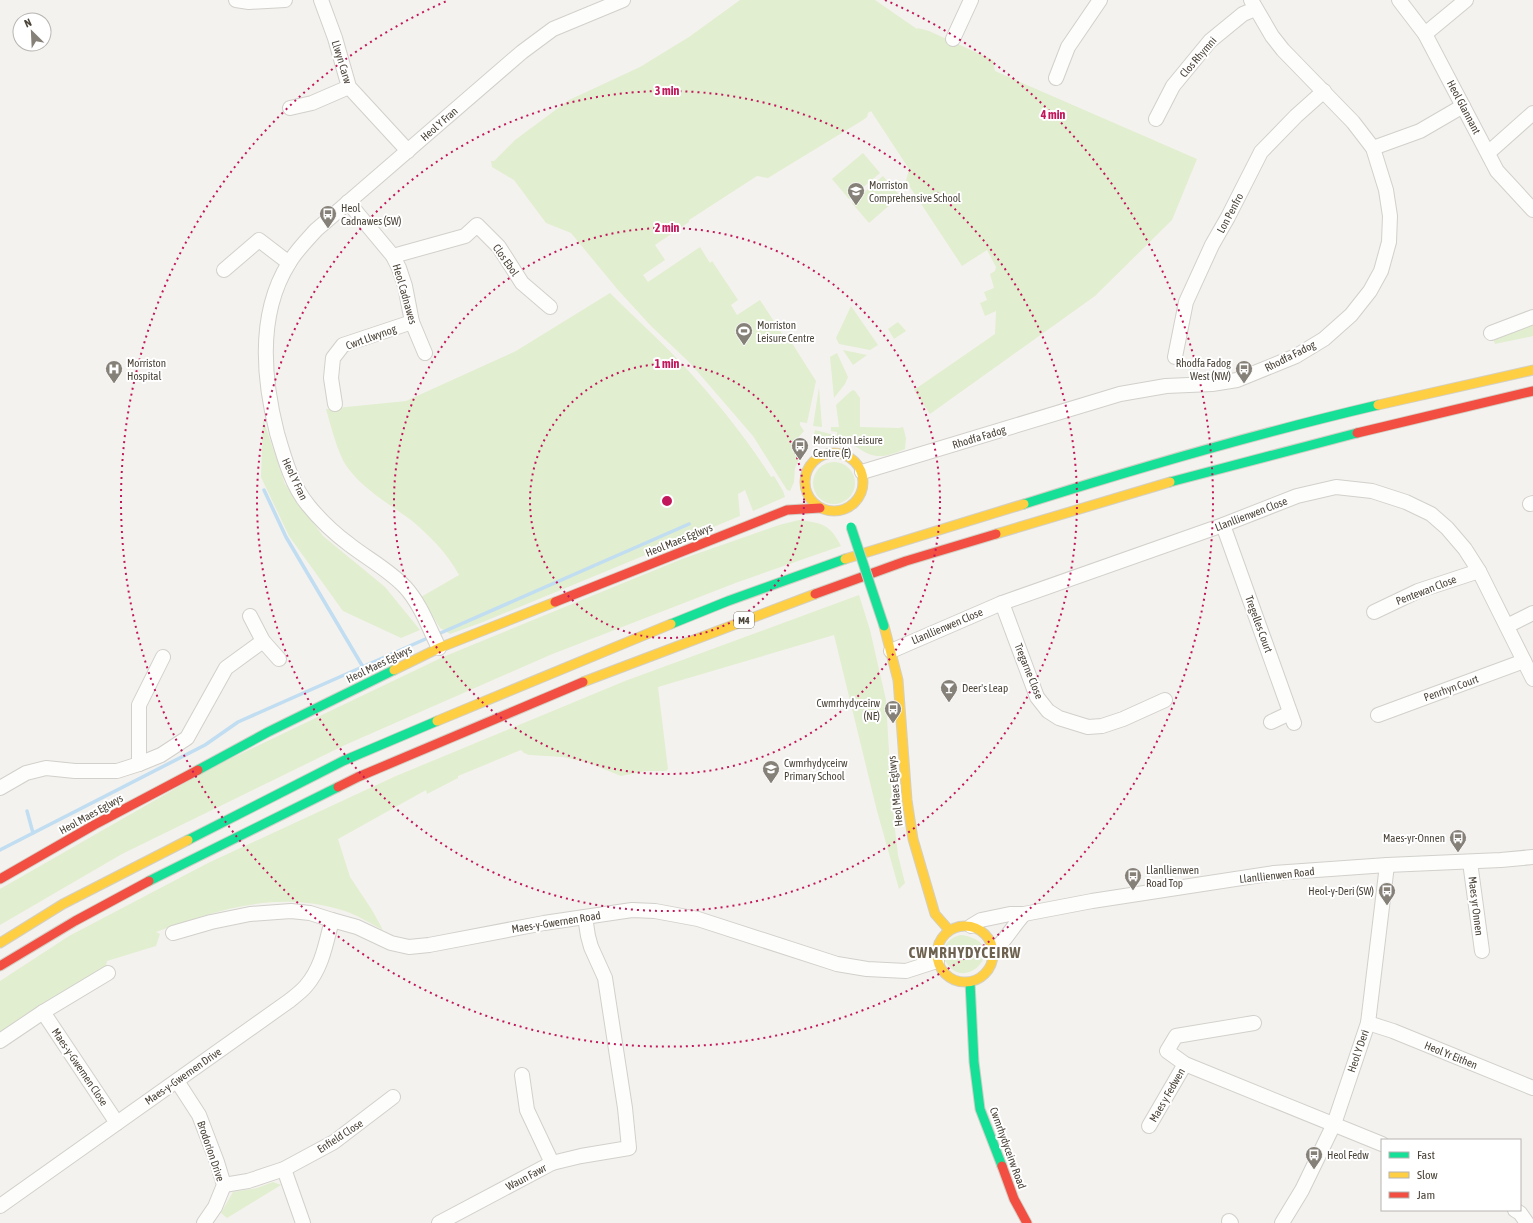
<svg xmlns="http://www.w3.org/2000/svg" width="1533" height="1223" font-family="'Asap Condensed',sans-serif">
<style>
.green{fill:#e1eecf}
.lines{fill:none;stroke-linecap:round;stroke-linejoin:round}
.stream{stroke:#c0ddf1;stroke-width:3.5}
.street-casing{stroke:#d2d0cb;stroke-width:16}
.fast-casing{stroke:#d3cfc5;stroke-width:11}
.slow-casing{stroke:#d3cfc5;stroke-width:11}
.jam-casing{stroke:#d3cfc5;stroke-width:11}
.street{stroke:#fdfdfc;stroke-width:14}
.fast{stroke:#16e098;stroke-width:9}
.slow{stroke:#ffcf43;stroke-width:9}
.jam{stroke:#f24e42;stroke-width:9}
.fast-bridge-casing{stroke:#d3cfc5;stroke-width:11;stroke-linecap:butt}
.fast-bridge{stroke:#16e098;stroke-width:9}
.ring{fill:none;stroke:#c2185b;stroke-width:2;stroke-dasharray:2 4}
.labels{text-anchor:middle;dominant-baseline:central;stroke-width:4;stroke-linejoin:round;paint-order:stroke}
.shield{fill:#fff;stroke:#817c74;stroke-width:1}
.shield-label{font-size:10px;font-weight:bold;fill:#4b4439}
.street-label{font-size:11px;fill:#4b4439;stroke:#fff}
.poi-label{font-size:11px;fill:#4b4439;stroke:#fff;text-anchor:start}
.district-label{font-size:15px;font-weight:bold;letter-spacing:1px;fill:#6e6250;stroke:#fff}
.centre{fill:#c2185b;stroke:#fff;stroke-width:2}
.ring-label{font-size:12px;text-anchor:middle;font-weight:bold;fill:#c2185b;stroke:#fff;stroke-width:4;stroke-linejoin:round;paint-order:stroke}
</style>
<rect width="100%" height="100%" fill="#f4f2ee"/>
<g class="green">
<path d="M740,0H875L917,29L918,28L929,31L993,60L995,71L1197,159L1172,220L1095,296L930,414L914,390L995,334L996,311L985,316L980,303L987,300L984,292L994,288L990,274L995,271L996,267L987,250L962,266L906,181L909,169L871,111L868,113L867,117L863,120L768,178L757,176L689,220V222L655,245L665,260L643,275L648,282L700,247L710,263L712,261L738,300L731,305L737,315L760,300L786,340H790L816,381L807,423L800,422V425L804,431L796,440L802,445L798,449L800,457L795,468L794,482L790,491L787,490L753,436L690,363L651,326L618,290L571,233L546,223L514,180L492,167L491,161H494L515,140L569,100L640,67L689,37Z"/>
<path d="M863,153L880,173L849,199L832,179Z"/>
<path d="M883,176L900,196L869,223L852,203Z"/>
<path d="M610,293C634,317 659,339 682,364C715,399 745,436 771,477L774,476L783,491L785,497L753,511L745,490L738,494L740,516L483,622L450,634L440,628L421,597L459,575C448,554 429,535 411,520C388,503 364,490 347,467C337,452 331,426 326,409L406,401L516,351Z"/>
<path d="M851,306L878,345L870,350L839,344L836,338Z"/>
<path d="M1533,317V336L1495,344L1491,333Z"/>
<path d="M898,322L906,331L894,339L888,329Z"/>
<path d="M843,350L867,355L853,365Z"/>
<path d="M837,353L848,377L845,384L834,398L830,357Z"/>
<path d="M819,387L822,427L813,426Z"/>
<path d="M853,390L855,391L860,398V427L899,428L903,427L906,438L905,449C894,454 881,459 869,454C855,448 855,442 837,441V432L831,431V427H839L836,405L850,392Z"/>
<path d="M263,419L285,484L323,536L385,587L420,630L401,638L343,611L289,536L261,477Z"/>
<path d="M815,430L834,435L833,441H822L814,434Z"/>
<circle cx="834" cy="483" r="21"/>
<path d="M799,520C822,523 830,524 841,546L738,582L550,655L345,745L122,854L0,925V889L213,767L443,657L682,559L779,525Z"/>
<path d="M859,595L870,630L886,700L892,804L898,855L905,883L899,889L877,811L834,635L658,687L668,769L666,771H646L621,776L589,763L563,757L529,755L524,753L521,750L458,776V778L427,794L426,790L338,839L350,877L372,910L383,930C368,922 354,913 338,909C275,891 216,910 156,932L160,934L156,946L107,961L106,966L0,1035V981L69,936L208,863L396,776L625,681Z"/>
<path d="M961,935C1013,942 966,996 946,962C938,949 949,937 961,935Z"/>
<path d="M273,1182L281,1185L227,1218L221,1213L233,1192L257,1188Z"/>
</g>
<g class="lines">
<g class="stream">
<path d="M264,490L286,537L363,667"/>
<path d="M436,635L689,524"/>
<path d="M27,811L33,833"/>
<path d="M0,850L205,745L238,722L430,637"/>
</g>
<defs>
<g id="street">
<path d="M236,0L249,2L285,0"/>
<path d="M321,0L335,38L349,87L408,151"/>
<path d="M1399,0L1425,34L1497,171L1533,210"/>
<path d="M1425,34L1466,0"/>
<path d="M953,39L971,0"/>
<path d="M1056,78L1068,47L1100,0"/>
<path d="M290,108L312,103L349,87"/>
<path d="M1156,119L1173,86L1210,41L1243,14L1255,9"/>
<path d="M1373,148L1420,131L1463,106"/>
<path d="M1488,153L1533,113"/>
<path d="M348,202L393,256L399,268L405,286L412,322L425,353"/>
<path d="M393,256L465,236L477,225L499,247L522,283L550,307"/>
<path d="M224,270L259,240L289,263"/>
<path d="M1491,333L1533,317"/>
<path d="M1175,357L1186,302L1212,245L1228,217L1261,152L1296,116L1324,91"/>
<path d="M335,404L331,378L333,358L343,345L412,322"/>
<path d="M862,472L1120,394L1166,386L1212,384L1237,380L1296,356L1324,339L1351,315L1370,291L1381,271L1389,242L1390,216L1386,190L1373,148L1353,122L1283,50L1272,36L1251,0"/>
<path d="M1530,504L1533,503"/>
<path d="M1223,525L1294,723"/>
<path d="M1002,603L1037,697L1048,711L1059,718L1088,727L1102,726L1123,719L1165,700"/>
<path d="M1374,612L1418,591L1479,571"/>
<path d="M250,616L263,641L279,659"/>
<path d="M1507,626L1533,613"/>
<path d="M439,648C429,628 420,603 405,587C389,570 368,559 350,545C335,534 320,520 308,505C292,486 284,457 277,433C263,378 257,314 289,263C296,251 306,241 316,230L522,52L553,29L623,0"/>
<path d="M891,651L1002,603L1223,525L1297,496L1336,487L1372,491L1406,502L1431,514L1447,528L1465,549L1479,571L1533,679"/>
<path d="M1378,715L1524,661"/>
<path d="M1271,722L1290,713"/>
<path d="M139,764V705L163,657"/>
<path d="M0,788L26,773L46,768L75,771H117L139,764L161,755L187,738L226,668L263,641"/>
<path d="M1470,862L1482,951"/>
<path d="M971,926L981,920L1010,914H1024L1092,901L1274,873L1387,865L1501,860L1533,857"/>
<path d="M173,933L211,922L250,914L291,911L310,913L332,920L357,927L391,943L409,947L429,945L544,923L632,910L655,911L698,919L837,964L867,969L906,971L937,961"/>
<path d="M993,952C1005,941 1013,926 1024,914"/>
<path d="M43,1012L117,1123"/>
<path d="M1254,1023L1176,1036L1167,1051L1185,1064L1382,1144"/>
<path d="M1368,1023L1393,1031L1533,1088"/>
<path d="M0,1041L43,1012L108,973"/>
<path d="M177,1081L199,1115L217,1162L224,1185L215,1207L204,1223"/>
<path d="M1149,1126L1185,1064"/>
<path d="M552,1163L581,1156L629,1148L625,1108L605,978L591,947L588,936L585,917"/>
<path d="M284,1169L303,1223"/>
<path d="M224,1185L248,1181L284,1169L334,1142L393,1097"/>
<path d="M0,1206L289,1001C295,996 301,992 306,986C322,968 326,943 332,920"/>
<path d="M1515,1210L1520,1213L1527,1223"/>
<path d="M1229,1221L1231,1223"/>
<path d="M439,1223L552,1163L527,1110L522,1075"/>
<path d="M1282,1223L1302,1190L1334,1124L1368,1023L1387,865"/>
</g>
<g id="fast">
<path d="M1170,482L1357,433"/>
<path d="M1024,504C1141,467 1259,433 1378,405"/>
<path d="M671,624L728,601L845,559"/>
<path d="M198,770L268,732L394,670"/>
<path d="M188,840L343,761L437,721"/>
<path d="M149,881L338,787"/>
<path d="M970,982L974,1062L980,1109L1002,1166"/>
</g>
<g id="slow">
<path d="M1378,405L1533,370"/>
<circle cx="834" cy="482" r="29"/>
<path d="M996,534L1170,482"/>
<path d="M845,559L1024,504"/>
<path d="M884,626L898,680L907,800L913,839L935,914L949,930"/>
<path d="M394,670L439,648L555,602"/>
<path d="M583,682L815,594"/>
<path d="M437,721L671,624"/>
<circle cx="965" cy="954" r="28"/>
<path d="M0,943L63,904L188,840"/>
</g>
<g id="jam">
<path d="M1357,433L1533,391"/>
<path d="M815,594L906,561L996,534"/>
<path d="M555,602L787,510L820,508"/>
<path d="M338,787L358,777L583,682"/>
<path d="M0,879L94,825L198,770"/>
<path d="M0,966L75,921L149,881"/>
<path d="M1002,1166L1014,1199L1027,1223"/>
</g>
</defs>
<use href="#street" class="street-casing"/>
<use href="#fast" class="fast-casing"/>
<use href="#slow" class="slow-casing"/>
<use href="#jam" class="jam-casing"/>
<use href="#street" class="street"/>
<use href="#fast" class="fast"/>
<use href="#slow" class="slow"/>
<use href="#jam" class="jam"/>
<defs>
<path id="fast-bridge" d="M851,527L884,626"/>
</defs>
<use href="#fast-bridge" class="fast-bridge-casing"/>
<use href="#fast-bridge" class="fast-bridge"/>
</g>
<g class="ring">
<circle cx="667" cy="501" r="137"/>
<circle cx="667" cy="501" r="273"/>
<circle cx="667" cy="501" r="410"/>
<path d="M885 0A546 546 0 1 1 449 0"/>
</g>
<defs>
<symbol id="school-pin" viewBox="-11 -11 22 30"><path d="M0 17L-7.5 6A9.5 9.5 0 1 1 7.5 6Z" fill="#868178" stroke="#fff"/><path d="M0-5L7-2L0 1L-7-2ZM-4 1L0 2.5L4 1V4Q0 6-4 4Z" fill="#fff"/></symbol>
<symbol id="bus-pin" viewBox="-11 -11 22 30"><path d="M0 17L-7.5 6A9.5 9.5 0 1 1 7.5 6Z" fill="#868178" stroke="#fff"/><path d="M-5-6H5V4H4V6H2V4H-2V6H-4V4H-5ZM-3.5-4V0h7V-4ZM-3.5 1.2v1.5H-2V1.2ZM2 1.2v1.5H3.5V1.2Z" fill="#fff"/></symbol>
<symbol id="stadium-pin" viewBox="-11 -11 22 30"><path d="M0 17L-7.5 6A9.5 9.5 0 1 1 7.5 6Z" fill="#868178" stroke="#fff"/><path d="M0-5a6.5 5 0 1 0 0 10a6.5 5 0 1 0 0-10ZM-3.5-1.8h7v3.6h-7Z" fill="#fff"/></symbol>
<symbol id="hospital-pin" viewBox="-11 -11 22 30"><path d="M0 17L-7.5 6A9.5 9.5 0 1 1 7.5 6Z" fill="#868178" stroke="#fff"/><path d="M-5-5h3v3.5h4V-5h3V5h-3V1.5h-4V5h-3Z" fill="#fff"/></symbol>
<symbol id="bar-pin" viewBox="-11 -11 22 30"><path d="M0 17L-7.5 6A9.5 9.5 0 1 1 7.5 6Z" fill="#868178" stroke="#fff"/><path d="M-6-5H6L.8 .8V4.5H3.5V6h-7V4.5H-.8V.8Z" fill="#fff"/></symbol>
</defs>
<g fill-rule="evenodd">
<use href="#school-pin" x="846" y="181" width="20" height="27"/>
<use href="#bus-pin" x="318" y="204" width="20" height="27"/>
<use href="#stadium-pin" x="734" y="321" width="20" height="27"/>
<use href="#hospital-pin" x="104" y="359" width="20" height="27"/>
<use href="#bus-pin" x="1234" y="359" width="20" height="27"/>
<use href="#bus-pin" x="790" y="436" width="20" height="27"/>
<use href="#bar-pin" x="939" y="678" width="20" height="27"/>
<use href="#bus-pin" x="883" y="699" width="20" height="27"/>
<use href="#school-pin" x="761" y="759" width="20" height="27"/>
<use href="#bus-pin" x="1448" y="828" width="20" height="27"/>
<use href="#bus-pin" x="1123" y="866" width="20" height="27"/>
<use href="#bus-pin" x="1377" y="881" width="20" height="27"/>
<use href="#bus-pin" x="1304" y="1145" width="20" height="27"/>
</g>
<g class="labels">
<rect class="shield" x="734" y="612" width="20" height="16" rx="3"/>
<g class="shield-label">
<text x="744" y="620">M4</text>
</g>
<g class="street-label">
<text transform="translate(1198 57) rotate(-49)">Clos Rhymni</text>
<text transform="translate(342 62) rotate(73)">Llwyn Carw</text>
<text transform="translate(1464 107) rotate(62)">Heol Glannant</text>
<text transform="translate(439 124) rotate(-41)">Heol Y Fran</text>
<text transform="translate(1230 213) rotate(-62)">Lon Penfro</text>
<text transform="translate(506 260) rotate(55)">Clos Ebol</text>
<text transform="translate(405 294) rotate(74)">Heol Cadnawes</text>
<text transform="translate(371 337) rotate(-20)">Cwrt Llwynog</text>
<text transform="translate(1290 356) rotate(-27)">Rhodfa Fadog</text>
<text transform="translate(979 437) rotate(-17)">Rhodfa Fadog</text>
<text transform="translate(295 479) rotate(65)">Heol Y Fran</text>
<text transform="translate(1251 514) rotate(-21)">Llanllienwen Close</text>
<text transform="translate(679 540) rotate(-22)">Heol Maes Eglwys</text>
<text transform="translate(1426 590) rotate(-21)">Pentewan Close</text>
<text transform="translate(1259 624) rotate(70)">Tregelles Court</text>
<text transform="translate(947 626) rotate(-23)">Llanllienwen Close</text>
<text transform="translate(379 664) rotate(-26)">Heol Maes Eglwys</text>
<text transform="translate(1029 671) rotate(68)">Tregarne Close</text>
<text transform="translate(1451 688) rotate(-20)">Penrhyn Court</text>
<text transform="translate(895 791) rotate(-96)">Heol Maes Eglwys</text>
<text transform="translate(91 814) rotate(-29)">Heol Maes Eglwys</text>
<text transform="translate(1277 875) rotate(-6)">Llanllienwen Road</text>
<text transform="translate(1476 906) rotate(83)">Maes yr Onnen</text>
<text transform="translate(556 922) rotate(-9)">Maes-y-Gwernen Road</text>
<text transform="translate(1358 1051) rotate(-71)">Heol Y Deri</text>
<text transform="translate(1451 1055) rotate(22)">Heol Yr Eithen</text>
<text transform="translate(80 1067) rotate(56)">Maes-y-Gwernen Close</text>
<text transform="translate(183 1076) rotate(-35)">Maes-y-Gwernen Drive</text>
<text transform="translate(1167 1095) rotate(-60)">Maes y Fedwen</text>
<text transform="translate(340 1136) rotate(-33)">Enfield Close</text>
<text transform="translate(1008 1148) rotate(70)">Cwmrhydyceirw Road</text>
<text transform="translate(211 1151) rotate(71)">Brodorion Drive</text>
<text transform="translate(526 1177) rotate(-28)">Waun Fawr</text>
</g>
<g class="poi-label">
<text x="869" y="185">Morriston<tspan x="869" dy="13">Comprehensive School</tspan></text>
<text x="341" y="208">Heol<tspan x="341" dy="13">Cadnawes (SW)</tspan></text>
<text x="757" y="325">Morriston<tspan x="757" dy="13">Leisure Centre</tspan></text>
<text x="127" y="363">Morriston<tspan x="127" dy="13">Hospital</tspan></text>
<text x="1231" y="363" text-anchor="end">Rhodfa Fadog<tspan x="1231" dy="13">West (NW)</tspan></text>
<text x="813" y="440">Morriston Leisure<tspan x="813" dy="13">Centre (E)</tspan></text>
<text x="962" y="688">Deer's Leap</text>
<text x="880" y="703" text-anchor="end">Cwmrhydyceirw<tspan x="880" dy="13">(NE)</tspan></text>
<text x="784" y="763">Cwmrhydyceirw<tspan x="784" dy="13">Primary School</tspan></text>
<text x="1445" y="838" text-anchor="end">Maes-yr-Onnen</text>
<text x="1146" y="870">Llanllienwen<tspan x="1146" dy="13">Road Top</tspan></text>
<text x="1374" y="891" text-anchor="end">Heol-y-Deri (SW)</text>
<text x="1327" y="1155">Heol Fedw</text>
</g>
<g class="district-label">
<text x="965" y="952">CWMRHYDYCEIRW</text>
</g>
</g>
<circle cx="667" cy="501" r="6" class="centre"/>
<g class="ring-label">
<text x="667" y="95">3 min</text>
<text x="1053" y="119">4 min</text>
<text x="667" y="232">2 min</text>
<text x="667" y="368">1 min</text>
</g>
<rect x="1381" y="1139" width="140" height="72" fill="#ffffff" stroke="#b7b4b0"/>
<rect x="1389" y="1152" width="20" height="6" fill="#16e098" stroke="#b7b4b0"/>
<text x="1417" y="1159" font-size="12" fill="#4b4439">Fast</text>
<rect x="1389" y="1172" width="20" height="6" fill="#ffcf43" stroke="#b7b4b0"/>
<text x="1417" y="1179" font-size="12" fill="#4b4439">Slow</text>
<rect x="1389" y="1192" width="20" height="6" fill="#f24e42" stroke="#b7b4b0"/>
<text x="1417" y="1199" font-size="12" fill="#4b4439">Jam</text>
<g transform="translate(32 32) rotate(336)"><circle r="19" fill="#ffffff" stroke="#b7b4b0"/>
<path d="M0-3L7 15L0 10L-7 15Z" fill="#868178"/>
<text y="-6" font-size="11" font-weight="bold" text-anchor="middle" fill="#4b4439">N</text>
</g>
</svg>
